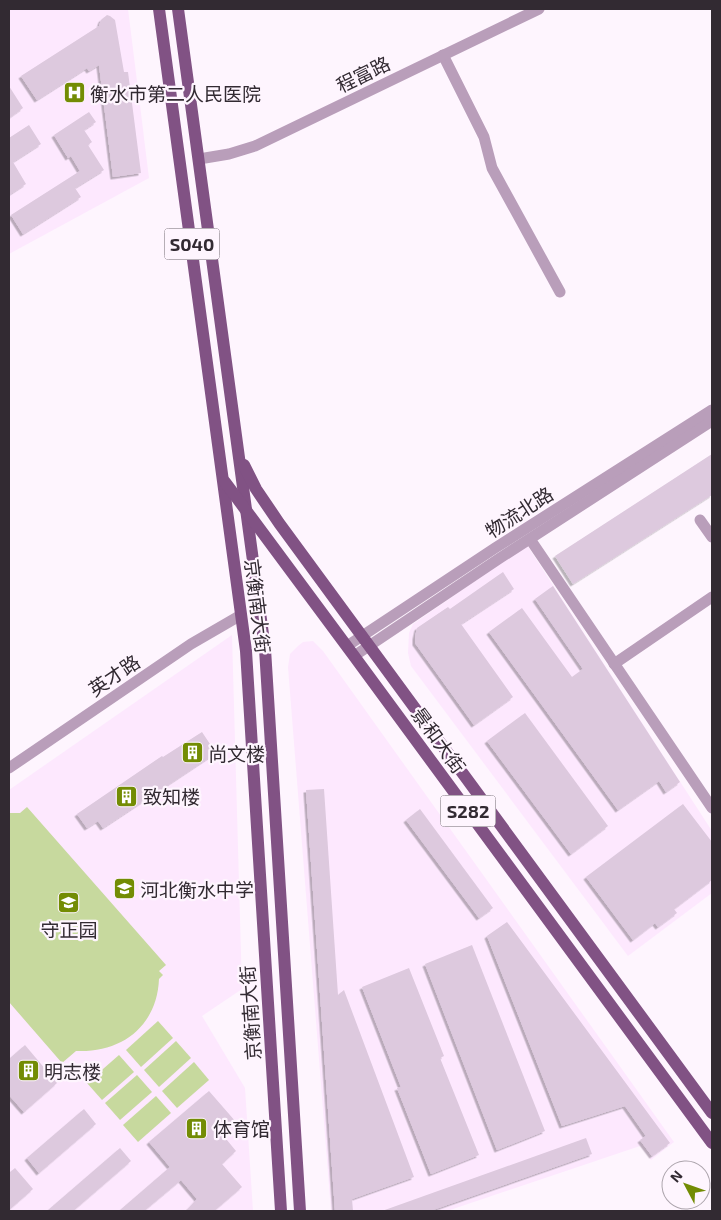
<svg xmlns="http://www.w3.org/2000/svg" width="721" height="1220" font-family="'Exo 2','Noto Sans SC',sans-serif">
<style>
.built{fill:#fde8fe}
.green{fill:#c7d99e}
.building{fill:#ddc9de;filter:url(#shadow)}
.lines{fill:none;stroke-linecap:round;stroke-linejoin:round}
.minor{stroke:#b99eba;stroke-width:11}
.major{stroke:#815284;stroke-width:12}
.labels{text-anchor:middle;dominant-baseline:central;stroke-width:4.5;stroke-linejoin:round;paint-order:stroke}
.shield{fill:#fef5fe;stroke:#6f676f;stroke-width:1}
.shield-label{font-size:18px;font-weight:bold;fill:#322a32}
.street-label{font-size:19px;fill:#322a32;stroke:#fef5fe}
.poi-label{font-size:19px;fill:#322a32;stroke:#fef5fe;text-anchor:start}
</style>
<defs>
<filter id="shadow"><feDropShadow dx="-2.5" dy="2.5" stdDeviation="0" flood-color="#0004"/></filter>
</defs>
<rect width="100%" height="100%" fill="#fef5fe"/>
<g class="built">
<path d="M9,9H128L149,178L9,254Z"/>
<path d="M527,545L712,831V893L628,956L411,666L408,653L409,633L413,624Z"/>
<path d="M232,635L242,989L202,1016L245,1088L253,1211H9V790Z"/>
<path d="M313,641L323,651L674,1142L651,1160L640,1146L447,1211H331L288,667L290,654L298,646L303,642Z"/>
</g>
<g class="green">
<path d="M27,807L166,965L159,971L163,975L159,979C157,1026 122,1053 76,1051L62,1063L9,1002V813H20Z"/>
<path d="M158,1021L173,1038L141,1067L126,1050Z"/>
<path d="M176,1041L191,1058L159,1087L144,1070Z"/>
<path d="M119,1055L134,1072L102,1100L87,1083Z"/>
<path d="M194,1062L209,1080L177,1108L162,1091Z"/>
<path d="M137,1075L152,1092L120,1120L105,1103Z"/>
<path d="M156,1096L171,1113L138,1142L123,1125Z"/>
</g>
<g class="building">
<path d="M107,15L110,16L115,20L124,72H128L141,173L113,177L99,65L89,71L87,68L37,100L21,76L99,26L101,20Z"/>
<path d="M9,86L23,108L9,118Z"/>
<path d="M89,112L96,122L84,130L92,142L88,145L104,170L75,188L81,197L23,234L11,215L80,171L71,156L68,158L54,135Z"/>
<path d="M29,125L41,144L13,162L26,184L9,195V138Z"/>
<path d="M712,454V495L573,584L555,556Z"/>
<path d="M503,572L514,589L461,624L513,697L474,725L415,643V637L417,628L448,607L450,609Z"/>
<path d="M553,586L680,782L666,792L659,781L618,810L489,632L522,608L572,677L583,669L535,599Z"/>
<path d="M525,713L608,826L571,854L487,741Z"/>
<path d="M202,732L216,753L103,828L98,821L87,828L77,814L162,756L163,757Z"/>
<path d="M324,789L338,995L344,990L414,1177L352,1199L353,1211H335L306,790Z"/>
<path d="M683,804L712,842V880L674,909L677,913L658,927L655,923L633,940L586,877Z"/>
<path d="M420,809L493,908L479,918L406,820Z"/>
<path d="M507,922L670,1143L652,1156L640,1140L646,1136L625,1106L562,1126L487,936Z"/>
<path d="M472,945L545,1131L497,1150L425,964Z"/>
<path d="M409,968L444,1056L440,1058L479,1155L431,1174L397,1088L401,1087L362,987Z"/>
<path d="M25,1045L57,1083L24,1112L9,1095V1059Z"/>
<path d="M209,1091L236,1122L222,1134L236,1151L222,1164L242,1187L214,1211H186L197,1199L181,1180L144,1211H119L170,1167L149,1142Z"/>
<path d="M84,1109L96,1124L39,1173L27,1158Z"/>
<path d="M586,1138L592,1154L430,1211H382Z"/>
<path d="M120,1148L131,1161L73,1211H47Z"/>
<path d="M15,1168L33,1189L9,1210V1173Z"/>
</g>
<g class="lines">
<g class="minor">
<path d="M443,55L484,137L492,168L560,292"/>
<path d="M199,159L229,154L255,146L539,9"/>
<path d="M700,520L712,537"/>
<path d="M532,542L712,808"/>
<path d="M347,646L495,548L712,410"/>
<path d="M354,656L500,558L712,421"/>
<path d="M614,664L712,597"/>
<path d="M9,768L191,644L241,615"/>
</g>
<g class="major">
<path d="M159,9L246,651L281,1211"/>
<path d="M178,9L265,649L300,1211"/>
<path d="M244,465L256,489L279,523L712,1113"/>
<path d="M225,482L354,656L712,1143"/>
</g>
</g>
<defs>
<symbol id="hospital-square" viewBox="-11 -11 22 22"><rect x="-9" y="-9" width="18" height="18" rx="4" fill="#738c04" stroke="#fef5fe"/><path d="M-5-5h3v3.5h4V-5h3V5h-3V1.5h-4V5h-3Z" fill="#fff"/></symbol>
<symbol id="building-square" viewBox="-11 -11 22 22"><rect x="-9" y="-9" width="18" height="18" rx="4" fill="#738c04" stroke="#fef5fe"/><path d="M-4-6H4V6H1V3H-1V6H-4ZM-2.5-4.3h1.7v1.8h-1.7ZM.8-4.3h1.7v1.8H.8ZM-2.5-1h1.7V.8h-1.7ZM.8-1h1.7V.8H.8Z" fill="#fff"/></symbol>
<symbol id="school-square" viewBox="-11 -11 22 22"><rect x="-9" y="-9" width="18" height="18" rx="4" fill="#738c04" stroke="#fef5fe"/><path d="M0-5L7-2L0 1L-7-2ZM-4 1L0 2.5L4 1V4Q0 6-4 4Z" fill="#fff"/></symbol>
</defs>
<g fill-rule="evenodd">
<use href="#hospital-square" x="62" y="80" width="25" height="25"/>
<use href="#building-square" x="180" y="740" width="25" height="25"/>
<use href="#building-square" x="114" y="784" width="25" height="25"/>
<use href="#school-square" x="112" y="876" width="25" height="25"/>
<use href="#school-square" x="56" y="890" width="25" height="25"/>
<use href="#building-square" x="16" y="1058" width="25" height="25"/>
<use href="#building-square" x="184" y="1116" width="25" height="25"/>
</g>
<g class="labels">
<g class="shield">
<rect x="164.5" y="228.5" width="55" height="31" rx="4"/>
<rect x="440.5" y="795.5" width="55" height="31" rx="4"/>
</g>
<g class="shield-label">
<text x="192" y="244">S040</text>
<text x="468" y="811">S282</text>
</g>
<g class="street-label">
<text transform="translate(363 74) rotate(-26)">程富路</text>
<text transform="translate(519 512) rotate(-33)">物流北路</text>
<text transform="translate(258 606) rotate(83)">京衡南大街</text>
<text transform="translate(114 675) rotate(-34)">英才路</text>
<text transform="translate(439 740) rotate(54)">景和大街</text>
<text transform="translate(250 1013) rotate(-94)">京衡南大街</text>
</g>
<g class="poi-label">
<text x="90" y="93">衡水市第二人民医院</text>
<text x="208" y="753">尚文楼</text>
<text x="143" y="796">致知楼</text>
<text x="140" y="889">河北衡水中学</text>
<text x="69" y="929" text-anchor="middle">守正园</text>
<text x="44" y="1071">明志楼</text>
<text x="213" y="1128">体育馆</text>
</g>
</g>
<rect width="721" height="1220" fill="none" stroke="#322a32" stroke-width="20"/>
<g transform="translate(686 1185) rotate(311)"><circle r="24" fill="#fef5fe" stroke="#aca4ac"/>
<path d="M0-4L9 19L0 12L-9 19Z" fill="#738c04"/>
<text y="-8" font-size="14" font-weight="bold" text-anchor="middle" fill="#322a32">N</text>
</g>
</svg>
